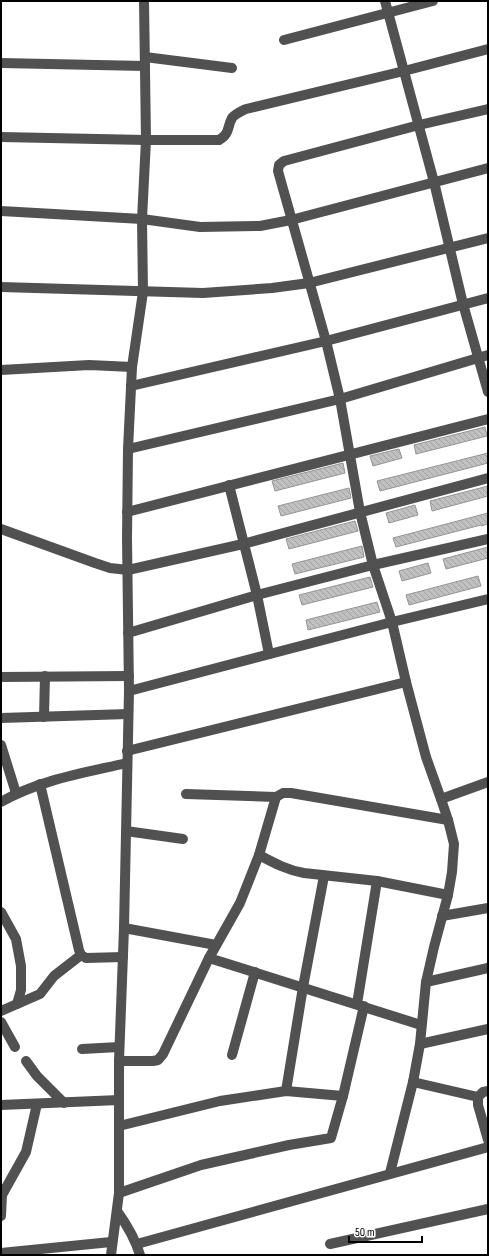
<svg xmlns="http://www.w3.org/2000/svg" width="489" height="1256" font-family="'Sofia Sans Condensed',sans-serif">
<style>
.building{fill:url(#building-back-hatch);stroke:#959595}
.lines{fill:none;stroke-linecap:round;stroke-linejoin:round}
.minor{stroke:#515151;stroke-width:10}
</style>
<defs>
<pattern id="building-back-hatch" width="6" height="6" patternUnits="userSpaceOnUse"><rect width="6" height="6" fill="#c0c0c0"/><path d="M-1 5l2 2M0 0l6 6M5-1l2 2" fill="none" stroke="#a3a3a3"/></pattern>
</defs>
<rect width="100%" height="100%" fill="#fff"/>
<g class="building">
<path d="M485,427L487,436L416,454L414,445Z"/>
<path d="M399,449L402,458L373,466L370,456Z"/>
<path d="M488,453V463L380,491L377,481Z"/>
<path d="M343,463L345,473L275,491L272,481Z"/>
<path d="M488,486V496L432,511L430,501Z"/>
<path d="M349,488L351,498L281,516L278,506Z"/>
<path d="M415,505L418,515L389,523L386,513Z"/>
<path d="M488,513V524L481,526V525L396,547L393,538Z"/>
<path d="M355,521L358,531L289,549L286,539Z"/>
<path d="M362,546L364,557L295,574L292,564Z"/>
<path d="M488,547V558L446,569L443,559Z"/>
<path d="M428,563L431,573L402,581L399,571Z"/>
<path d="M478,576L481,586L409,605L406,595Z"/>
<path d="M370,577L373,587L302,605L299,595Z"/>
<path d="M377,602L380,612L308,630L306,620Z"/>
</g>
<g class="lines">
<g class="minor">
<path d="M385,1L434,182L463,304L488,392"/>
<path d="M284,40L433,1"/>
<path d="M145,57L232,68"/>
<path d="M1,63L145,66"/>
<path d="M488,109L419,125L284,161L279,165L278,171L326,341L340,399L360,512L373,565L392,622L406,682L426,757L441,799L488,782"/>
<path d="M1,137L146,140H219C230,134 227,127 232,118C235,114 242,111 246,109L404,71L488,49"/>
<path d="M1,211L142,219L200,227L260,226L291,220L488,168"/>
<path d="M1,287L203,293L272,288L309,283L488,238"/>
<path d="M1,370L89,365L132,367"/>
<path d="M131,386L326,341L488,298"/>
<path d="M128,449L340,399L488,355"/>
<path d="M229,485L257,595L269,654"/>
<path d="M127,512L488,419"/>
<path d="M1,529L95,563L110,568L128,570L243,544L488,478"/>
<path d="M128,633L257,595L373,565L488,539"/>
<path d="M1,677L129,676"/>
<path d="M129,691L392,622L488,599"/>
<path d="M44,717L45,676"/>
<path d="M1,718L128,714"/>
<path d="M1,745L16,793"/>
<path d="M127,751L406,682"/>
<path d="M40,784L79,950L81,955L86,958L123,957"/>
<path d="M186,794L276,797"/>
<path d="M1,802C39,780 84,773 127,763"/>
<path d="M126,831L183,839"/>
<path d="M259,855C274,863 287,870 304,873L377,881L448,895"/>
<path d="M1,912L16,939L21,966V990L17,1004"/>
<path d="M442,916L488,908"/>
<path d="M124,928L216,945"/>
<path d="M426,982L488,968"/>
<path d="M357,1004L377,881"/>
<path d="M1,1011L40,994L54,976L81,955"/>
<path d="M1,1022L15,1047"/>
<path d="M421,1025L209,958L240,903L259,855L276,797L283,793H291L448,820"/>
<path d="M420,1044L488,1029"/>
<path d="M82,1049L119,1047"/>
<path d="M232,1055L255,972"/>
<path d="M26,1061L37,1076L64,1103"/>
<path d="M119,1061H153L158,1060L163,1054L209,958"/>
<path d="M413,1082L478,1097"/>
<path d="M286,1091L303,987L324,876"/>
<path d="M488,1091L483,1092L478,1097V1105L488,1140"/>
<path d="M1,1105L119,1100"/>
<path d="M119,1126L220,1101L286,1091L343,1096"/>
<path d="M390,1173L413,1082L420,1044L426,982L434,947L448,895L452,872L454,844L448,820L441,799"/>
<path d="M119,1193L201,1165L289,1145L331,1138L343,1096L364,1006"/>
<path d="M117,1211C127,1225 135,1238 140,1255"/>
<path d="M1,1216L2,1195L26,1152L37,1104"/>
<path d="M137,1244L488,1147"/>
<path d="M330,1244L488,1209"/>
<path d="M1,1253L111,1242"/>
<path d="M111,1255L119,1193V1061L124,928L129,691L127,539L128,449L132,367L143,292L142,219L146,140L144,1"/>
</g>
</g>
<rect width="489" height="1256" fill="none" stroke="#000000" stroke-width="4"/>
<path d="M349 1236v6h73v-6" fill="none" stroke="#000000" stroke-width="2"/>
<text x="355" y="1236" font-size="12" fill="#000000" stroke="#ffffff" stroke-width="3" paint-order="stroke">50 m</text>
</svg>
